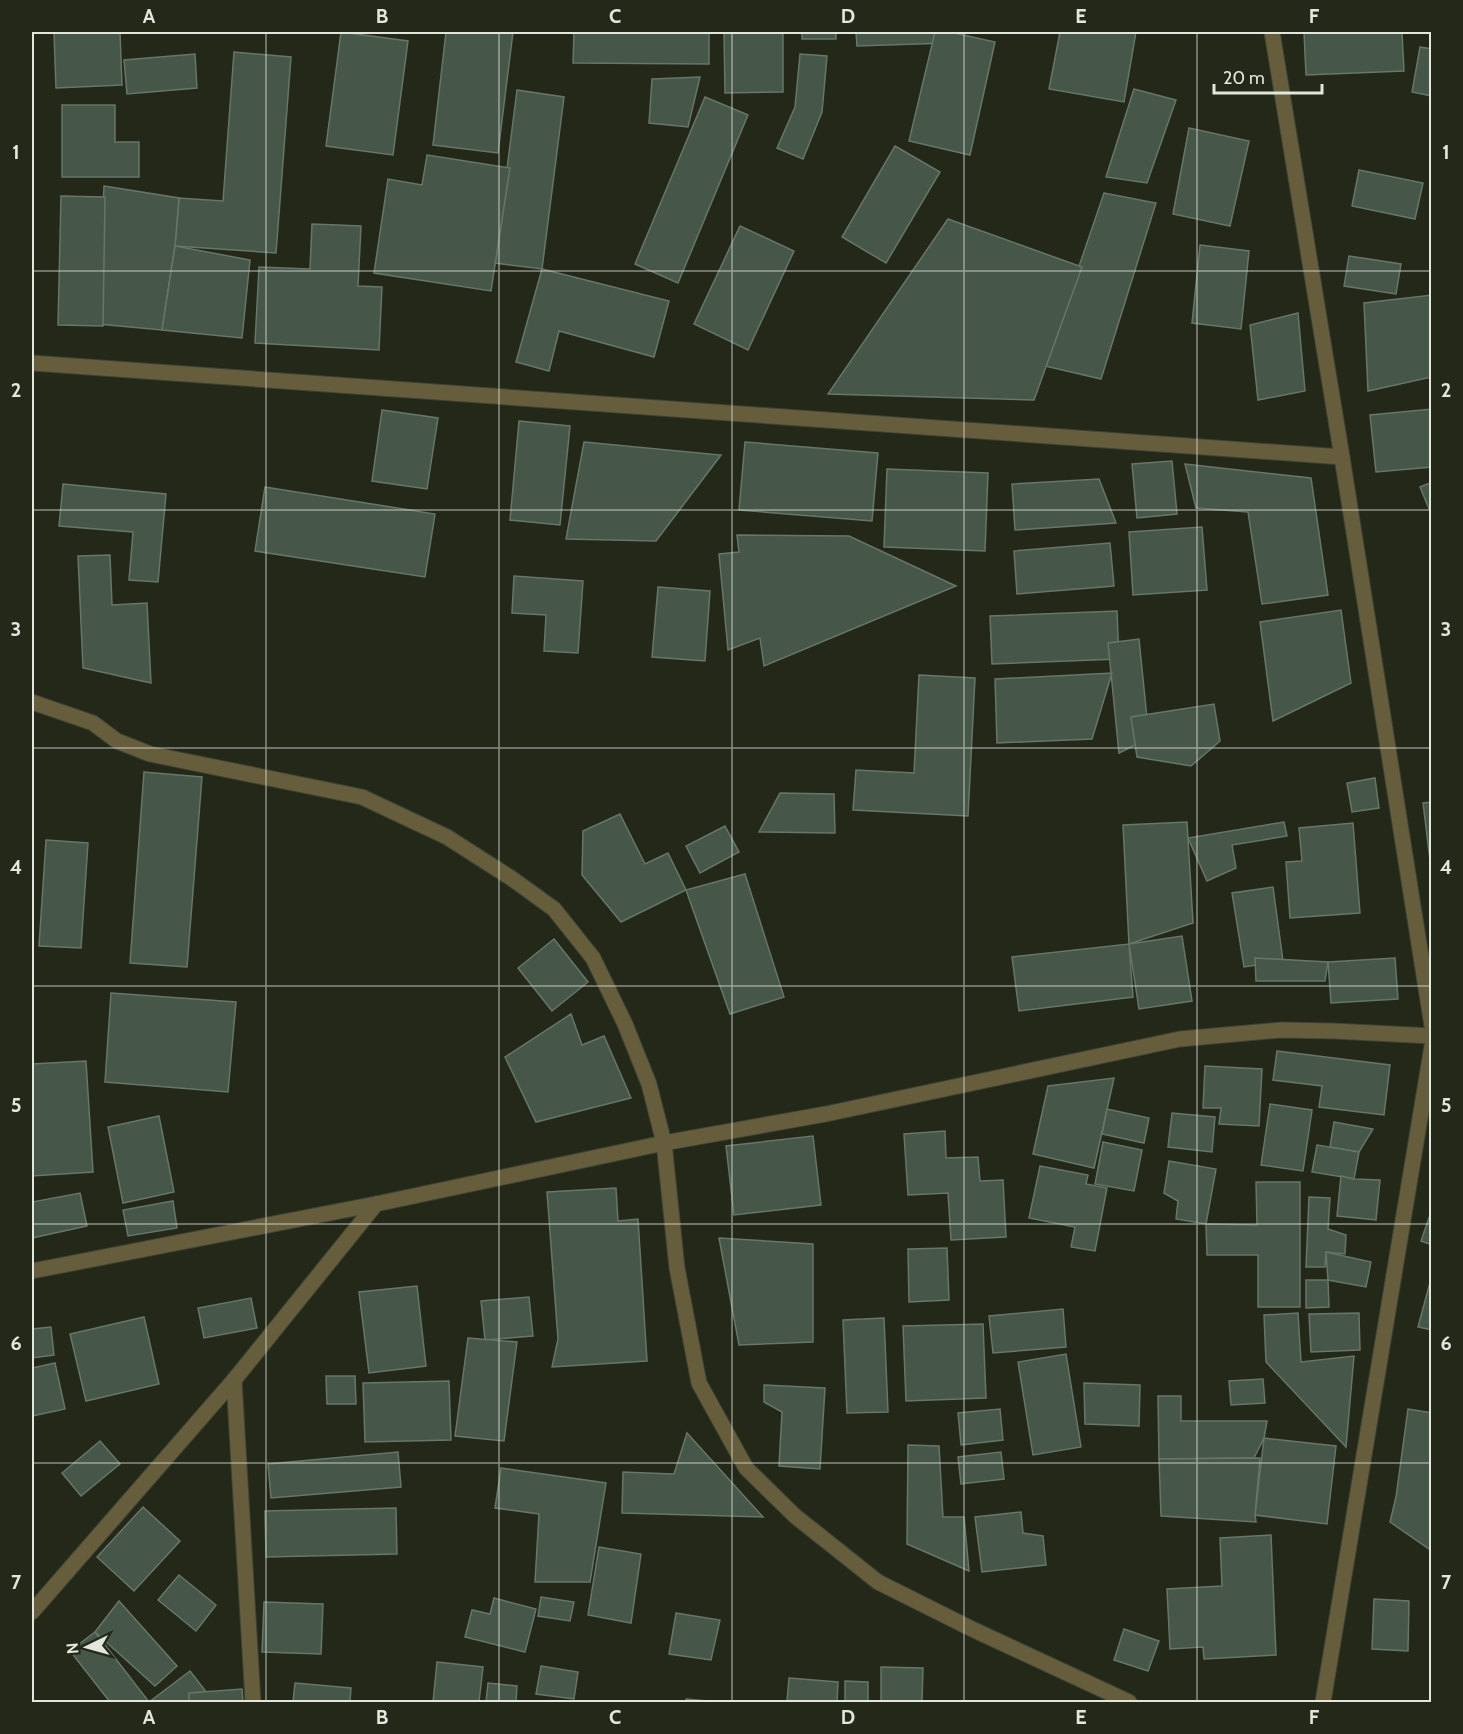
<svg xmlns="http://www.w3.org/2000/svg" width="1463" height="1734" font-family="Cabin,sans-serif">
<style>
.building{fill:#465649;stroke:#667669;stroke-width:1.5}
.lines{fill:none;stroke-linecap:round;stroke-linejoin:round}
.minor-casing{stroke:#3e4334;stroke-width:17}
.minor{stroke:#665d3c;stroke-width:15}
.grid{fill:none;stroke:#e2e6dc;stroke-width:1.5;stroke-opacity:0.55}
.neatline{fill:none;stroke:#e2e6dc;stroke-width:2}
.grid-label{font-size:20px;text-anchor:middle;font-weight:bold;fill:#e2e6dc}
</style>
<rect width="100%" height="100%" fill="#232819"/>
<g class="building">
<path d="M54,32H120L122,85L56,88Z"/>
<path d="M341,32L408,41L393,155L326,146Z"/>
<path d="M446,32H513L498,153L433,145Z"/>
<path d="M574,32H709V64L573,63Z"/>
<path d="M724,32H783V92L725,93Z"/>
<rect x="802" y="32" width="34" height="7"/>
<path d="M856,32H946L947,43L857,46Z"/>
<path d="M935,32H950L995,42L970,155L909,141Z"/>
<path d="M1060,32H1136L1124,102L1049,89Z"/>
<path d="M1304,32H1402L1404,71L1306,75Z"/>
<path d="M1420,47L1432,49V96L1412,92Z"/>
<path d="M234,52L291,57L276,253L175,246L179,198L223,201Z"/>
<path d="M195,54L197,88L127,94L124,60Z"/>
<path d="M800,54L827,56L822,112L803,159L777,148L795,107Z"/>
<path d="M700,77L688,127L649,123L652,79Z"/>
<path d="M1134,89L1176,100L1147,183L1106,177Z"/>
<path d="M517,90L564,97L542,269L495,263Z"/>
<path d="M705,97L748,115L678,283L635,264Z"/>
<path d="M62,105H115V142H139V177H62Z"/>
<path d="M1189,128L1249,141L1230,226L1173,214Z"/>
<path d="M895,146L940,172L886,263L842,237Z"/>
<path d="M427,155L510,168L491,291L374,273L388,179L422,185Z"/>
<path d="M1359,170L1423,183L1415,219L1352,206Z"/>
<path d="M104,186L179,198L175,246L162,330L98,324Z"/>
<path d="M1104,193L1156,203L1101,379L1045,366Z"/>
<path d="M61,196L105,197L103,326L58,325Z"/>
<path d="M948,219L1082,267L1034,400L828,394Z"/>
<path d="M312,224L361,226L358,286L382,287L379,350L255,343L259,267L310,269Z"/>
<path d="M740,226L794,251L748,350L694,324Z"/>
<path d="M1200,245L1249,251L1241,329L1192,323Z"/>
<path d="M175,246L250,260L242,338L162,330Z"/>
<path d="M1349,256L1401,264L1396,294L1344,286Z"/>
<path d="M542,269L669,301L654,357L559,331L549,371L516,362Z"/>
<path d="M1432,295V377L1368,391L1364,303Z"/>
<path d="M1298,313L1305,391L1258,400L1250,325Z"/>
<path d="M1432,409V467L1376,472L1370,415Z"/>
<path d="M382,410L438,418L427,489L372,481Z"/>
<path d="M519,421L570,426L560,525L510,520Z"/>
<path d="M584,442L721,455L656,541L566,539Z"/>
<path d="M745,442L878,453L872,521L739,510Z"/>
<path d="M1172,461L1177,514L1137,518L1132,464Z"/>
<path d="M1185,464L1311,478L1328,595L1262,604L1248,512L1196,508Z"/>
<path d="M887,469L988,473L985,551L884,547Z"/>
<path d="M1099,479L1116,523L1015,530L1012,484Z"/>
<path d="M1432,482V516L1420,487Z"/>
<path d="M63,484L166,494L158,582L129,580L133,532L59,526Z"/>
<path d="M265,487L435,514L425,577L255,551Z"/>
<path d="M1202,527L1207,590L1133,595L1129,532Z"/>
<path d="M737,535L849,536L956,586L764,666L760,638L728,650L719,554L739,552Z"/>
<path d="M1110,543L1114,586L1017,594L1014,551Z"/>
<path d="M110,555L112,605L147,603L151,683L83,668L78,556Z"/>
<path d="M514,576L583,581L578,653L544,651L546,615L512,613Z"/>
<path d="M658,587L710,591L705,661L652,657Z"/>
<path d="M1341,610L1351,683L1273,721L1260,622Z"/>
<path d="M1117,611L1119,659L992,664L990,616Z"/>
<path d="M1139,639L1149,738L1119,753L1108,643Z"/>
<path d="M1112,673L1092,739L997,743L995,679Z"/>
<path d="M919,675L975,678L968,816L853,810L856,770L914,773Z"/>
<path d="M1214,704L1220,741L1191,766L1137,757L1131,717Z"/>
<path d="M144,772L202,777L187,967L130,963Z"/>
<path d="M1375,778L1379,808L1352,812L1347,783Z"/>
<path d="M780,793L834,794L835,833L759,832Z"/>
<path d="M1432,802V860H1430L1423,803Z"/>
<path d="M620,814L645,864L668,853L686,890L621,922L582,875L583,831Z"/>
<path d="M1187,822L1193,923L1129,944L1123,825Z"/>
<path d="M1284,822L1287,836L1232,845L1236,868L1207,881L1188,838Z"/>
<path d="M1353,823L1360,913L1290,918L1286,862L1302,861L1299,828Z"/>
<path d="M725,826L739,852L700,873L686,846Z"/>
<path d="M46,840L88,843L81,948L39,946Z"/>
<path d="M745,874L784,997L730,1014L686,890Z"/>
<path d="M1273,887L1283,961L1244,967L1232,893Z"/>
<path d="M1182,936L1192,1001L1139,1009L1129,944Z"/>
<path d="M554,939L588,982L552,1011L518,968Z"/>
<path d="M1129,944L1133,997L1019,1011L1012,957Z"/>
<path d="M1255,958L1328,962L1325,981H1256Z"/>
<path d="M1395,958L1398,999L1331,1003L1328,962Z"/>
<path d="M111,993L236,1002L228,1092L105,1082Z"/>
<path d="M571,1014L582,1045L604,1036L631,1098L536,1122L505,1057Z"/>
<path d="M1277,1051L1390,1065L1384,1115L1319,1107L1322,1086L1273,1080Z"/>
<path d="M86,1061L93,1172L32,1176V1064Z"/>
<path d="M1205,1066L1262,1069L1259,1126L1219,1124L1221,1108H1203Z"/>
<path d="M1114,1078L1094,1168L1033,1154L1048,1086Z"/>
<path d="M1270,1104L1312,1110L1303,1171L1261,1165Z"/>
<path d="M1107,1109L1149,1118L1144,1143L1102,1134Z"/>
<path d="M1172,1113L1215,1117L1212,1152L1168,1147Z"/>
<path d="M159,1116L174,1192L123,1203L108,1127Z"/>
<path d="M1334,1122L1373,1129L1359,1152L1330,1147Z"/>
<path d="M945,1131L946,1158L978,1157L980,1181L1003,1180L1006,1237L951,1240L948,1193L908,1195L904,1134Z"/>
<path d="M813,1136L821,1205L734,1215L726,1146Z"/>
<path d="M1103,1142L1142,1150L1134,1191L1095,1184Z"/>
<path d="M1317,1145L1359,1152L1354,1179L1312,1172Z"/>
<path d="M1169,1161L1216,1169L1206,1224L1176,1219L1178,1201L1164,1193Z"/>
<path d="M1040,1166L1088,1175L1086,1184L1107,1188L1095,1251L1071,1247L1075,1227L1029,1218Z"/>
<path d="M1341,1176L1354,1179L1380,1180L1376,1220L1337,1216Z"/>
<path d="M1256,1182H1300V1307H1258V1255H1207L1206,1224L1257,1225Z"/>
<path d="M616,1188L618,1221L638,1219L647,1361L552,1367L558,1339L547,1192Z"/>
<path d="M80,1193L87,1226L32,1238V1202Z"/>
<path d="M1309,1197L1330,1198L1328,1229L1346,1235L1345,1254L1326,1252L1325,1267H1306Z"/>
<path d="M173,1201L177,1228L128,1236L123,1210Z"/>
<path d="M1432,1209V1245L1421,1241Z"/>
<path d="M719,1238L813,1244V1342L739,1345Z"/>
<path d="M947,1248L949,1300L909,1302L908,1249Z"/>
<path d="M1326,1252L1371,1262L1366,1287L1328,1280Z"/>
<path d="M1432,1275V1330L1418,1327Z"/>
<path d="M1306,1280H1328L1329,1307L1306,1308Z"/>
<path d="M417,1286L426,1366L369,1373L359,1292Z"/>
<path d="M529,1297L533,1336L485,1340L481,1301Z"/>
<path d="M251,1298L257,1328L204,1338L198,1308Z"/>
<path d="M1063,1309L1066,1347L993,1353L989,1316Z"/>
<path d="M1298,1313L1301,1362L1354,1356L1346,1447L1266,1362L1264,1315Z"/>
<path d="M1359,1313L1360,1350L1311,1352L1309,1314Z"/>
<path d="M144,1317L159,1384L86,1401L70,1334Z"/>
<path d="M884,1318L888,1412L847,1413L843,1320Z"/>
<path d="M983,1324L986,1398L906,1401L903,1326Z"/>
<path d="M51,1327L54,1355L32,1358V1329Z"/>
<path d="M468,1338L517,1342L504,1441L455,1436Z"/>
<path d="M1066,1354L1081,1447L1033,1455L1018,1362Z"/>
<path d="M55,1363L65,1409L32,1416V1368Z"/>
<path d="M326,1376H355L356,1404H327Z"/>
<path d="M1263,1379L1265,1403L1231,1405L1229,1381Z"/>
<path d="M449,1381L451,1440L365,1442L363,1383Z"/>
<path d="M1084,1383L1140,1385L1139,1426L1085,1424Z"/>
<path d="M764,1385L825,1388L820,1469L779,1466L782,1412L764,1402Z"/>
<path d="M1158,1396H1181V1421H1267L1264,1438L1254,1458L1159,1459Z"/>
<path d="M1000,1409L1003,1440L961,1445L958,1413Z"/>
<path d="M1408,1409L1432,1413V1551L1390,1522L1396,1497Z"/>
<path d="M687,1433L763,1517L622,1513L623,1472L674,1474Z"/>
<path d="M1264,1438L1336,1446L1327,1524L1255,1515Z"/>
<path d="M100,1441L120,1464L81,1496L62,1473Z"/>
<path d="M908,1445L939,1446L943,1517H964L969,1571L907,1544Z"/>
<path d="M398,1452L401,1487L271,1498L268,1464Z"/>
<path d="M1001,1452L1004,1479L961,1484L958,1457Z"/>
<path d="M1260,1458L1255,1515L1256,1522L1161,1516L1159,1459Z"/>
<path d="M501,1468L606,1483L590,1582H535L539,1514L495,1508Z"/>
<path d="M143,1507L180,1541L134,1591L97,1557Z"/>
<path d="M396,1508L397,1554L266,1557L265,1511Z"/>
<path d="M1021,1512L1023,1533L1043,1536L1046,1565L982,1572L975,1517Z"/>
<path d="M1271,1535L1276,1655L1204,1659L1203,1647L1170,1649L1167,1589L1222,1586L1220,1538Z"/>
<path d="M599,1547L641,1554L631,1623L588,1615Z"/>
<path d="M179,1575L216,1605L196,1631L158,1600Z"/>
<path d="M541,1597L574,1602L570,1621L538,1616Z"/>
<path d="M494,1598L536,1609L525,1652L465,1637L472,1610L490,1614Z"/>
<path d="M1374,1599L1409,1601L1408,1651L1372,1649Z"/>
<path d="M119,1601L177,1666L155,1686L95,1632Z"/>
<path d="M264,1602L323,1604L321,1654L262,1652Z"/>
<path d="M676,1613L720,1620L711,1660L669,1654Z"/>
<path d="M1124,1629L1159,1641L1148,1671L1114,1660Z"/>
<path d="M95,1632L149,1702L190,1671L214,1702H110L70,1651Z"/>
<path d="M437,1662L483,1667L479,1702H433Z"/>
<path d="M541,1666L578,1672L574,1699L536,1694Z"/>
<path d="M881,1667L923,1668L922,1702H881Z"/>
<path d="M789,1678L838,1682L837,1702H787Z"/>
<path d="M845,1681L868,1682V1702H845Z"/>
<path d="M295,1683L351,1688L350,1702H293Z"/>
<path d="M488,1683L517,1686L516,1702H486Z"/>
<path d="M242,1689L243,1702H189V1693Z"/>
<path d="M686,1699L719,1702H686Z"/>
</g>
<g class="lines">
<defs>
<g id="minor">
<path d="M1272,32L1342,457L1432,1026"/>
<path d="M32,363L1342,457"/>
<path d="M32,702L93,723L117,741L150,754L362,797L447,837L511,878L554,909L593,958L625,1024L649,1084L664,1143L677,1268L699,1383L746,1468L795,1516L878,1582L972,1629L1129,1702"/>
<path d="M32,1271L376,1204L664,1143L826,1114L1180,1039L1281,1030L1334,1031L1432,1036"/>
<path d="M234,1380L253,1702"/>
<path d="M32,1612L234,1380L376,1204"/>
<path d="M1323,1702L1432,1046"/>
</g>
</defs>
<use href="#minor" class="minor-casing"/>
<use href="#minor" class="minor"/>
</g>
<path class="grid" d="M266,32V1702M499,32V1702M732,32V1702M964,32V1702M1197,32V1702M32,271H1432M32,510H1432M32,748H1432M32,986H1432M32,1224H1432M32,1463H1432"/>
<rect width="1463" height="1734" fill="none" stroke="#232819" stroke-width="66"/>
<g transform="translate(87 1647) rotate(265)" stroke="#232819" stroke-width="4.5" paint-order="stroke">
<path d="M0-4.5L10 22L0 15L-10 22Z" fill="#e2e6dc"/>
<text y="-9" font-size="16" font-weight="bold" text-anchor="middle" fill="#e2e6dc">N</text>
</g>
<path d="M1214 84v9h108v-9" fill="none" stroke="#e2e6dc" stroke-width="3"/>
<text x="1223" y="84" font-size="18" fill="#e2e6dc" stroke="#232819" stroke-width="4.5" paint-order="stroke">20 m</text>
<rect x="33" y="33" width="1397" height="1668" class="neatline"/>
<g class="grid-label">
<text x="149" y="23">A</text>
<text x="382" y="23">B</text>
<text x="615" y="23">C</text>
<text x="848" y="23">D</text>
<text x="1081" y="23">E</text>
<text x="1314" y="23">F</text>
<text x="16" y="159">1</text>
<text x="1446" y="159">1</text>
<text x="16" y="397">2</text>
<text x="1446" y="397">2</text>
<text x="16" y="636">3</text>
<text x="1446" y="636">3</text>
<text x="16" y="874">4</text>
<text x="1446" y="874">4</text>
<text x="16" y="1112">5</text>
<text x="1446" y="1112">5</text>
<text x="16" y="1350">6</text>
<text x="1446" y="1350">6</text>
<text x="16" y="1589">7</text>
<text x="1446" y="1589">7</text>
<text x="149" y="1724">A</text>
<text x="382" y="1724">B</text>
<text x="615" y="1724">C</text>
<text x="848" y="1724">D</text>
<text x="1081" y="1724">E</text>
<text x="1314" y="1724">F</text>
</g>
</svg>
